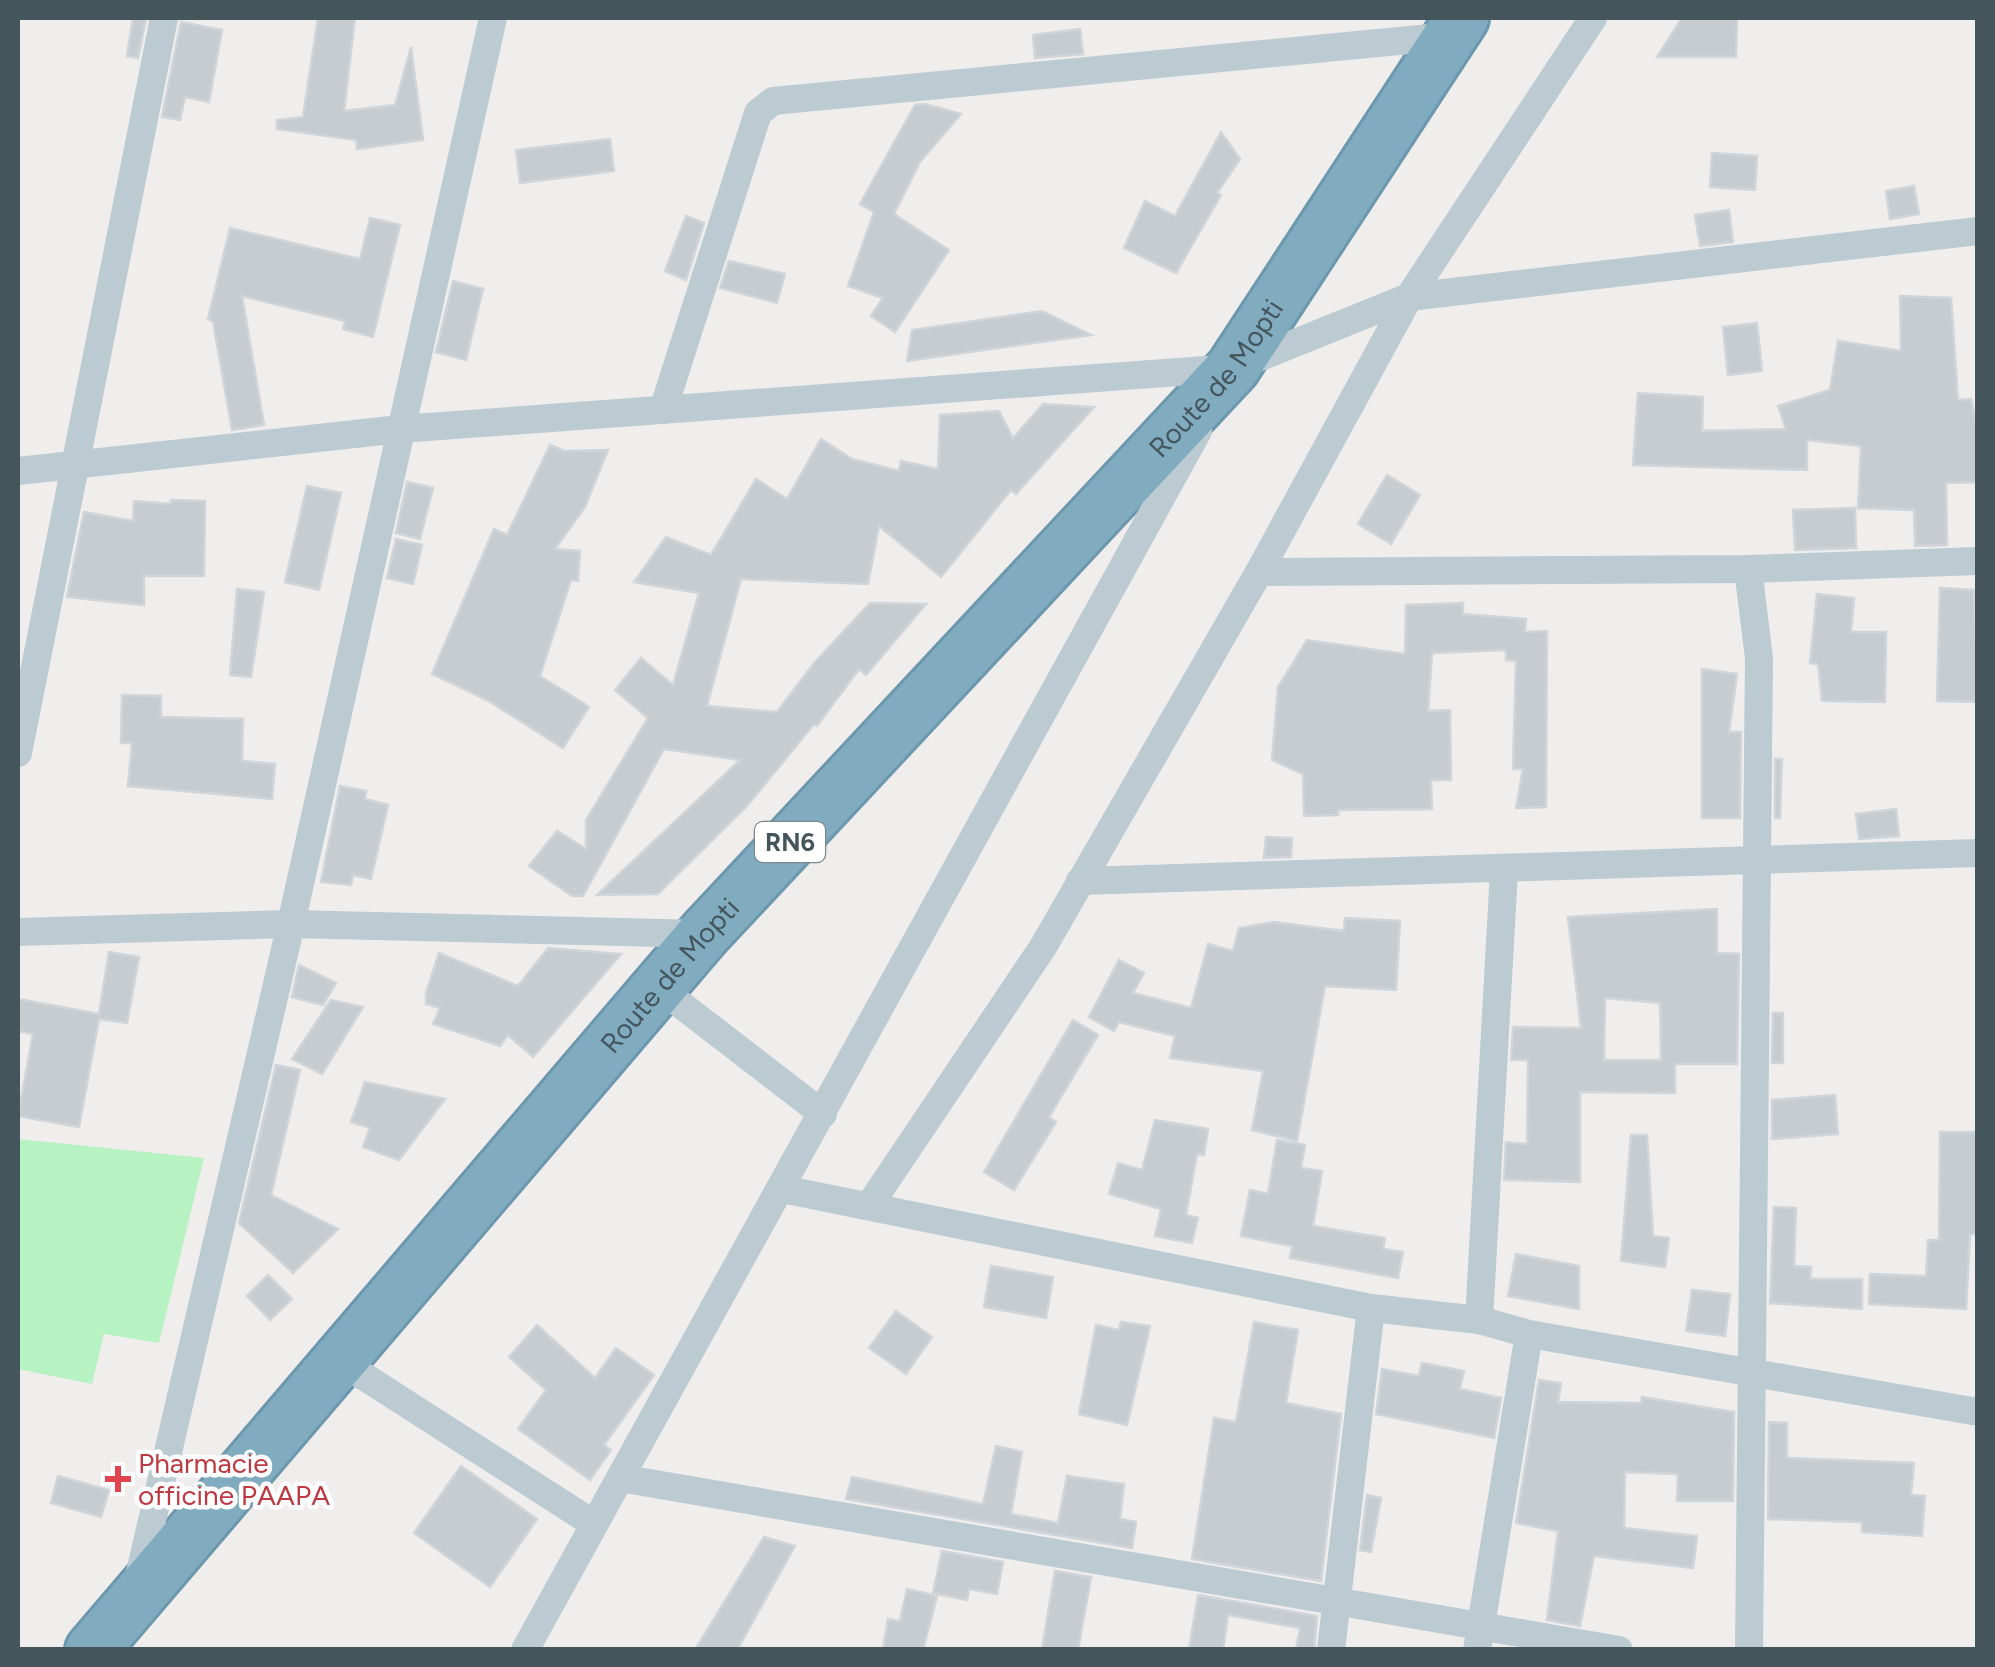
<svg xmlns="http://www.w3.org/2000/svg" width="1995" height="1667" font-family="Figtree,sans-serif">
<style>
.green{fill:#b7f2c2}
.building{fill:#c6ccd0;stroke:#d0d5d9;stroke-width:2.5;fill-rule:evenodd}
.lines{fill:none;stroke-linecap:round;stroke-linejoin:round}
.highway-casing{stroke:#6c97ac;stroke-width:58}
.street{stroke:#bccbd1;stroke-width:28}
.highway{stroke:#81acc0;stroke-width:52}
.health-dot{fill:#e0444e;stroke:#fff;stroke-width:4}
.labels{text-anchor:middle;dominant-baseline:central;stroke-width:9;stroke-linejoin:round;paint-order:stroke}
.shield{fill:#fff;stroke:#7c888d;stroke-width:2.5}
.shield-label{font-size:25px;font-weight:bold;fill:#44555c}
.street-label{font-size:28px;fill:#44555c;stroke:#fff}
.health-label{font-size:28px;fill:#be3a42;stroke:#fff;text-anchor:start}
</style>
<rect width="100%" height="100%" fill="#f0eded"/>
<path class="green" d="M18,1139L204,1158L159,1343L104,1334L92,1384L18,1369Z"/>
<g class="building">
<path d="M133,18H146L138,58L127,56Z"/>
<path d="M318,18H355L344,111L395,105L411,47L423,140L357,149L356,140L277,129V120L303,117Z"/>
<path d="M1682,18H1737L1736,57H1657Z"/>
<path d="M181,22L222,30L209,102L185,97L180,120L162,117Z"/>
<path d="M1080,29L1083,54L1035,58L1033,35Z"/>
<path d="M925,104L961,114L920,162L894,214L949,250L895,332L871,316L883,298L848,286L874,212L860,204L915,105Z"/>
<path d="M1221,132L1240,159L1217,193L1221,195L1176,273L1124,248L1145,201L1175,216Z"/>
<path d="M610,139L614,171L520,183L516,150Z"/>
<path d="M1712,153L1757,156L1755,190L1710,187Z"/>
<path d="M1914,186L1919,214L1890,219L1886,191Z"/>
<path d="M1729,210L1733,242L1700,246L1695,215Z"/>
<path d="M686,216L704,223L686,280L665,271Z"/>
<path d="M370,218L400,225L373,337L343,329L345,321L242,296L264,425L232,430L213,321L208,319L230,228L360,259Z"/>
<path d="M729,261L785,274L777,303L720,288Z"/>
<path d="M453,281L483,289L466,360L436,352Z"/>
<path d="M1900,296L1951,298L1958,400L1971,399L1978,434V482L1946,483L1947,545L1915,546L1914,510L1858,508L1861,446L1807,440V470L1633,465L1638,393L1703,397L1702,431L1786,429L1778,406L1830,390L1838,341L1901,351Z"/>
<path d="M1042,311L1091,335L907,361L912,330Z"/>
<path d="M1757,323L1762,371L1728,375L1723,327Z"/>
<path d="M1043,404L1094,407L1016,494L1011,490L941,577L879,526L868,584L741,579L707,706L777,712L814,663L870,603L926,604L866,675L859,669L817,726L814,724L748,805L658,894L597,895L740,760L664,749L583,896H572L529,866L557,831L586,849V820L648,718L615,690L641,658L673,685L699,593L634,582L666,537L711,555L756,479L787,499L821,439L852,459L899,471L901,461L938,469L940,415L999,411L1013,438Z"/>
<path d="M550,445L564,451L608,450L585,507L555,549L580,551L578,581L571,580L540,676L589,707L563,748L487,700L432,674L494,529L507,535Z"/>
<path d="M1387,475L1420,495L1391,544L1358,524Z"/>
<path d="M407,482L433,488L420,539L396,533Z"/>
<path d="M307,486L341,493L319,590L285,582Z"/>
<path d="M171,500L205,501L204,576H144V605L67,597L84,512L133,521L134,501L171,504Z"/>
<path d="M1855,508L1856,548L1795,550L1793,510Z"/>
<path d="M396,539L422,545L413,584L387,578Z"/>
<path d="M1940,588L1974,590L1978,702L1937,701Z"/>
<path d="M237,589L264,592L251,677L230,675Z"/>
<path d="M1817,594L1854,598L1851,632H1886L1885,702L1822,701L1818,664L1810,663Z"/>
<path d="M1463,603V614L1526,619L1525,632L1547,631L1546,807L1516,808L1523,769H1513L1516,661L1506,660V650L1432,653L1428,711L1450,710L1451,780H1431L1432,809L1338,810V815L1304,816L1303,774L1272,760L1278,687L1307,640L1405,654L1406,605Z"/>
<path d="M1702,669L1737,674L1729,732H1741L1740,818H1702Z"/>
<path d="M122,695L161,696V717L243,719L242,761L275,764L272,799L128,786L132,743H121Z"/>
<path d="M1775,759H1782L1780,818H1775Z"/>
<path d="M340,786L366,791L365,799L388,805L371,879L353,875L351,885L321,882Z"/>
<path d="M1896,809L1899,836L1859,839L1856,814Z"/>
<path d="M1266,837L1292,838L1291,857L1264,858Z"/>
<path d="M1717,909V953L1739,954L1737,1064H1675V1093L1580,1092V1182L1504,1180L1506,1142L1527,1144L1528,1060H1511L1513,1027L1581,1028L1568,917ZM1605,998L1660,1003L1661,1060H1604Z"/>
<path d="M1345,918L1400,921L1396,990L1325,986L1297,1141L1252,1130L1263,1071L1170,1058L1175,1036L1119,1022L1114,1031L1089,1017L1119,960L1144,973L1133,993L1191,1008L1208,944L1233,951L1239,928L1274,922L1344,931Z"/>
<path d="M548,948L621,954L533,1057L508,1035L500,1046L433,1024L440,1008L426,1004V993L439,953L518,986Z"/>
<path d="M109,952L139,957L127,1023L99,1019L79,1127L18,1116L33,1034L18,1031V999L99,1014Z"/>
<path d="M299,965L336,983L323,1005L292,997Z"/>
<path d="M331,1000L363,1007L322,1074L292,1059Z"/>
<path d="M1773,1013H1783V1063H1772Z"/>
<path d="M1073,1020L1098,1035L1049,1117L1056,1122L1014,1190L984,1172Z"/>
<path d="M276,1065L300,1070L271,1195L338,1229L293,1273L239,1223Z"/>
<path d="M365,1082L445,1099L399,1160L363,1147L370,1128L351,1122Z"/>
<path d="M1835,1095L1838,1134L1772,1139V1100Z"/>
<path d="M1155,1120L1208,1129L1204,1155L1197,1154L1186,1215L1198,1218L1192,1243L1155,1236L1161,1209L1109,1194L1118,1163L1142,1170Z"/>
<path d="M1940,1132H1978V1234H1970L1966,1309L1869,1304L1870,1274L1926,1276L1928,1240H1939Z"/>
<path d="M1631,1135H1647L1653,1236L1669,1238L1665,1267L1621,1261Z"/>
<path d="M1277,1140L1305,1145L1301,1168L1322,1171L1313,1226L1385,1238L1383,1249L1403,1252L1398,1278L1290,1258L1292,1246L1241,1236L1250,1190L1268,1194Z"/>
<path d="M1774,1207L1796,1208L1794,1266L1811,1267L1810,1279H1862V1309L1770,1303Z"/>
<path d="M1516,1254L1579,1266V1309L1508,1296Z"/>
<path d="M991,1266L1053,1277L1046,1318L984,1307Z"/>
<path d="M268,1275L292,1299L270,1320L247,1296Z"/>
<path d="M1692,1290L1730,1294L1725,1336L1686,1331Z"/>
<path d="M896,1311L932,1337L906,1374L869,1348Z"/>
<path d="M1121,1322L1150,1326L1127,1425L1079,1414L1096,1325L1119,1330Z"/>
<path d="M1254,1322L1298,1330L1286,1403L1341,1414L1321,1581L1192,1559L1214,1418L1236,1422Z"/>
<path d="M537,1325L595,1378L616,1348L654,1375L604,1445L611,1450L590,1480L518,1429L546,1390L509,1357Z"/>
<path d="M1422,1363L1464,1371L1460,1389L1501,1398L1494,1438L1376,1414L1382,1369L1419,1376Z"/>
<path d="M1539,1380L1561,1383L1558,1402L1641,1403L1642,1397L1734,1412L1733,1501H1677L1678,1474L1625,1472L1624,1528L1697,1536L1693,1568L1594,1556L1580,1626L1547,1620L1558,1531L1516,1523Z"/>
<path d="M1769,1422L1787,1423V1458L1914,1463L1911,1495L1925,1496L1922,1536L1862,1532V1522L1768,1519Z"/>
<path d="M996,1446L1022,1452L1011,1514L1058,1523L1067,1476L1124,1484L1120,1519L1136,1522L1132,1548L846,1499L852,1477L983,1504Z"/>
<path d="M461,1466L537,1519L490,1587L414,1533Z"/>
<path d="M58,1476L109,1490L101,1517L51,1503Z"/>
<path d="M1367,1495L1381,1498L1371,1552L1360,1550Z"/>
<path d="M764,1537L795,1546L737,1650H695Z"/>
<path d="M942,1551L1003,1562L997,1594L969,1589L967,1600L933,1593Z"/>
<path d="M1055,1571L1091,1577L1078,1650H1042Z"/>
<path d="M907,1589L937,1596L923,1650H883L888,1619L900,1621Z"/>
<path d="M1198,1595L1317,1616L1314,1650H1296L1300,1628L1228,1615L1223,1650H1189Z"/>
</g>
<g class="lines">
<defs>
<g id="highway">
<path id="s1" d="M92,1650L704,934L1233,368L1462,18"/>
</g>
</defs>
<use href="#highway" class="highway-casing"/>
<g class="street">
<path d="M663,410L758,113L773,101L1451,36"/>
<path d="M18,471L400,429L1233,368L1409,297L1978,231"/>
<path d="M1748,569L1759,658L1749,1650"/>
<path d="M1259,572L1748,569L1978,561"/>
<path d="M18,753L164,18"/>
<path d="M1080,881L1978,853"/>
<path d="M18,932L291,924L704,934"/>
<path d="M658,987L823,1114"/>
<path d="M782,1189L1371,1308L1479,1320L1529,1334L1978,1412"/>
<path d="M869,1206L1043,947L1259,572L1409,297L1593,18"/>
<path d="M1479,1320L1504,871"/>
<path d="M340,1361L594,1524"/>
<path d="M620,1478L1619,1650"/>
<path d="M138,1581L291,924L493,18"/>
<path d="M525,1650L1198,431"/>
<path d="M1331,1650L1371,1308"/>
<path d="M1477,1650L1529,1334"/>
</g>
<use href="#highway" class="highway"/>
</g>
<path class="health-dot" d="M113 1464h10v10h10v10h-10v10h-10v-10h-10v-10h10z"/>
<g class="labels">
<rect class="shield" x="755" y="822" width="70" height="40" rx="8"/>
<g class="shield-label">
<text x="790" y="842">RN6</text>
</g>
<g class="street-label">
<text stroke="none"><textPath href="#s1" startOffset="1698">Route de Mopti</textPath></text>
<text stroke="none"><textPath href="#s1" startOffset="888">Route de Mopti</textPath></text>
</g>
<g class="health-label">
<text x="138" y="1463">Pharmacie<tspan x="138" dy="32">officine PAAPA</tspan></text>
</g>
</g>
<rect width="1995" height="1667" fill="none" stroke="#44555c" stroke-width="40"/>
</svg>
